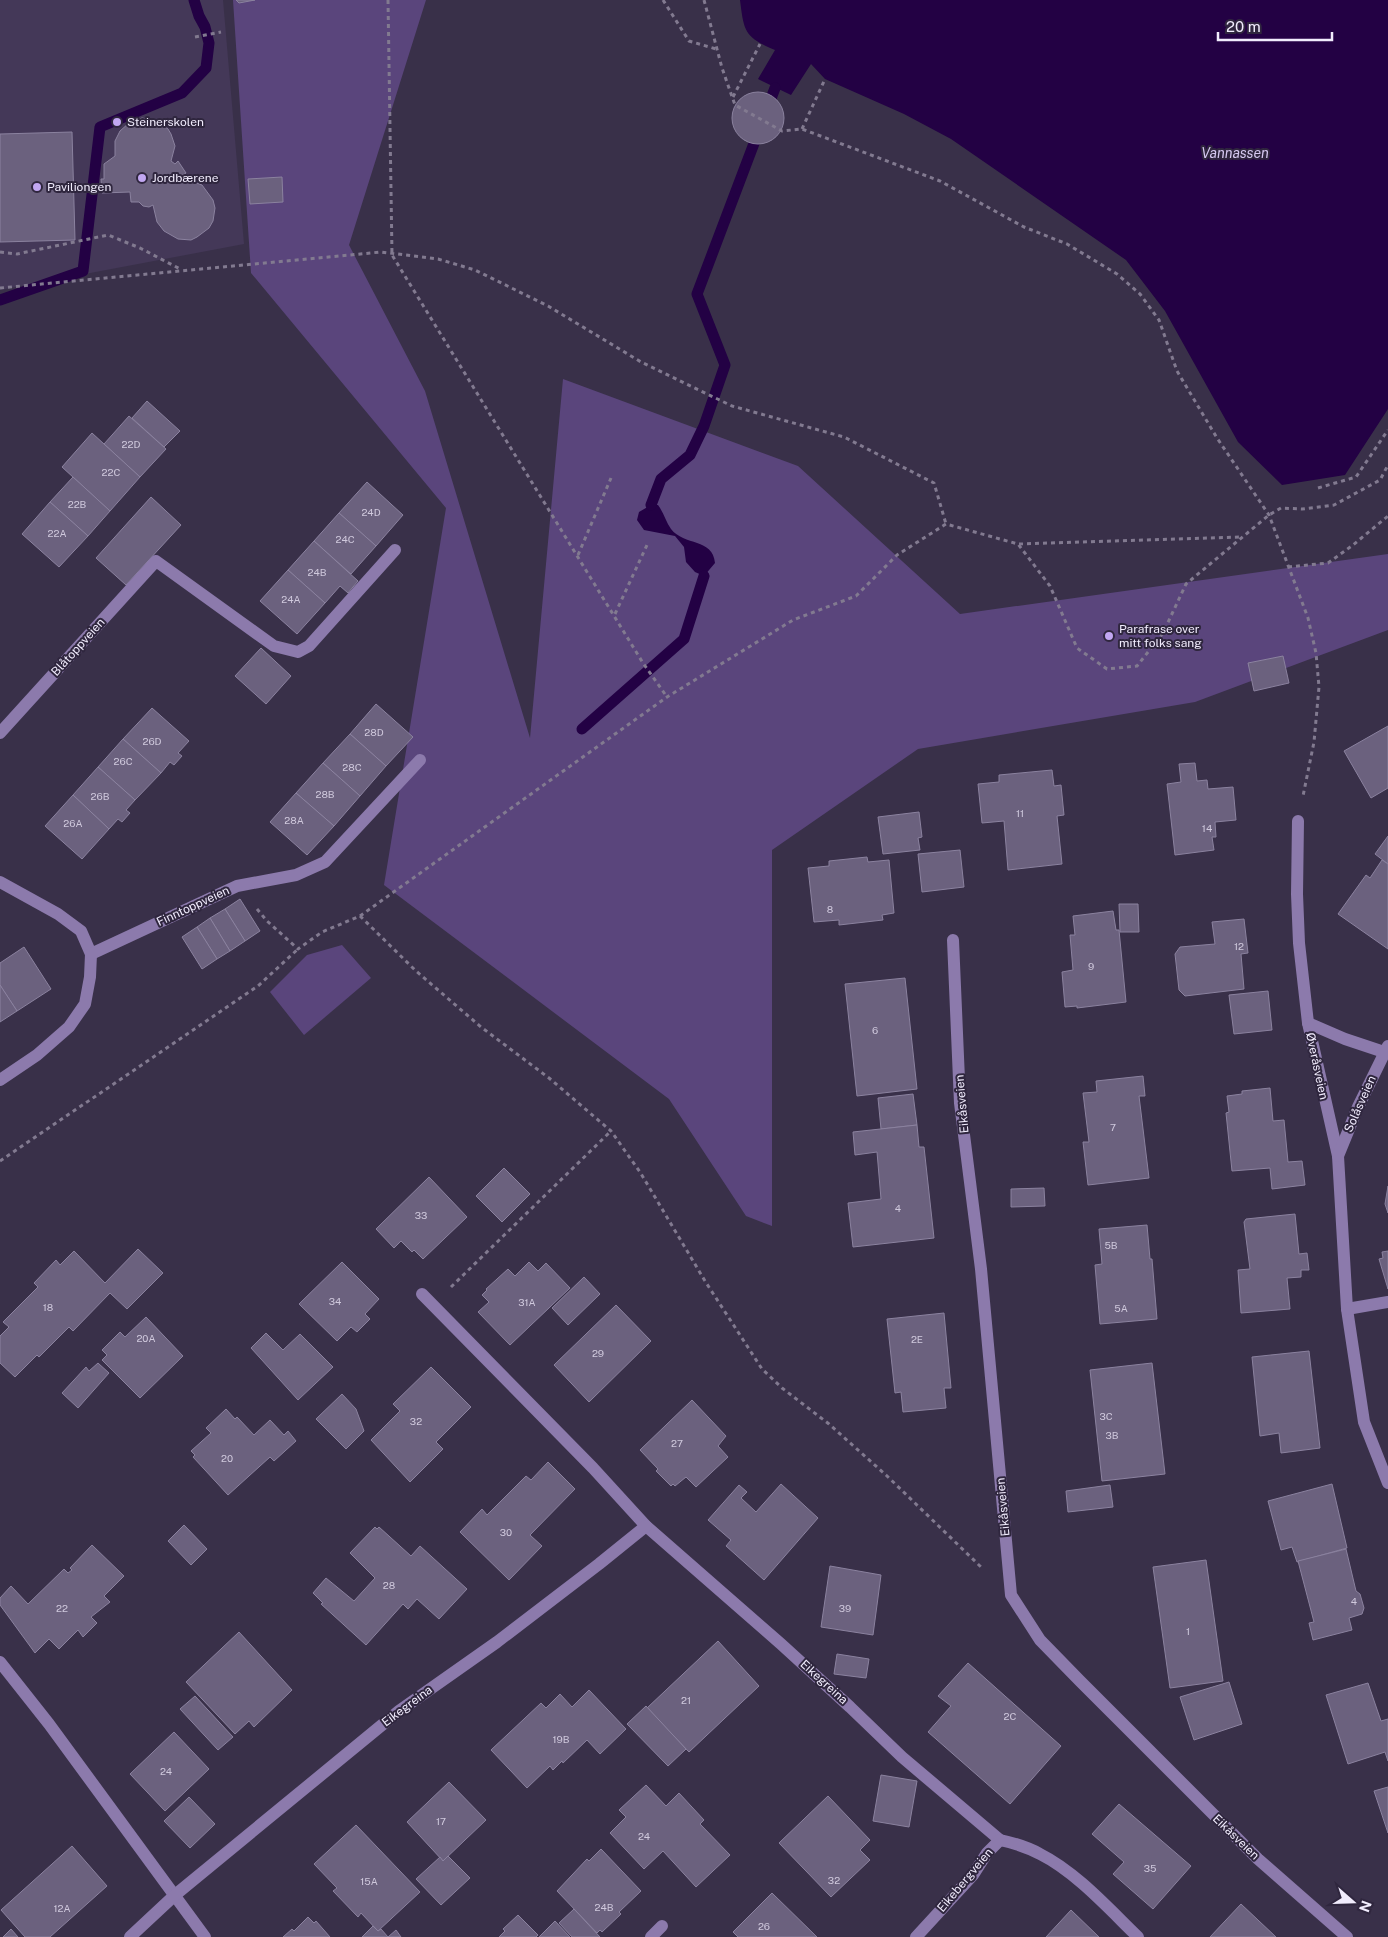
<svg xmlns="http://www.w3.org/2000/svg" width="1388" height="1937" font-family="'Public Sans',sans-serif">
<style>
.built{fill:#443858}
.green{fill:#5a457c}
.water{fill:#230144}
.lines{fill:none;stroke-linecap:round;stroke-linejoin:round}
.stream{stroke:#230144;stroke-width:11}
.building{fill:#6b617e;stroke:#8b829f}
.path{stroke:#827a90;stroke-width:3;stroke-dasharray:4 4;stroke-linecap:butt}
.minor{stroke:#8c7aac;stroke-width:12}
.poi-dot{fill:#c2a7f2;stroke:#2f263e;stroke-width:2}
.labels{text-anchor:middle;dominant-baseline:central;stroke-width:4;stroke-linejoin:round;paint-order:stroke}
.number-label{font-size:10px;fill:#d0c9dd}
.poi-label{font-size:12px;fill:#f1ecfd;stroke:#2f263e;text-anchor:start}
.street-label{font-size:12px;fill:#f1ecfd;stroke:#2f263e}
.water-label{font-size:14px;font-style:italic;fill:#d5c8f0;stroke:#2f263e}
</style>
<rect width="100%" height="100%" fill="#393049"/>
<path class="built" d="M0,0H223L244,244L0,290Z"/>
<g class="green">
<path d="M233,0H426L349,245L425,391L530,738L563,379L798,466L960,614L1388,554V630L1195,702L918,749L772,850V1226L746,1216L669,1099L384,885L446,508L251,273Z"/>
<path d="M342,945L371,978L304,1035L270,992L307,955Z"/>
</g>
<g class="water">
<path d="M740,0H1388V409L1345,475L1282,485L1238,442L1165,311L1126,260L951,139L904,114L825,79L811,64L791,95L758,79L775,50C744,37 744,31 740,0Z"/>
<path d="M651,505H658C664,513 666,522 671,529C684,546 713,538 715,563L704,576L695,572L686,562L684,547L675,536L644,530L637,520L639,512Z"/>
</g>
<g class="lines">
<g class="stream">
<path d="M0,300L83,271L100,127L182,93L206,68L209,43L205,27L199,16L194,0"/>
<path d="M651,505L661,479L690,455L704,426L725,365L697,294L775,88"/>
<path d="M582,729L684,639L704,576"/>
</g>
</g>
<g class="building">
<path d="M236,0H255L239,3Z"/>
<circle cx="758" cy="118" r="26"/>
<path d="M142,118L157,121L168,129L171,134L175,146L171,161L175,164L178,161L186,173L180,177L183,181L194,182L202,185L213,200L215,208L213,221L209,228L197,237L191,240L178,239L164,231L157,222L153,205L149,207L143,206L139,202H131L130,192L102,193L101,179H104V164L115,156V141L120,131L129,123Z"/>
<path d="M72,132L75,240L0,242V134Z"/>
<path d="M282,177L283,202L250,204L248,179Z"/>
<path d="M147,401L180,431L164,447L132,418Z"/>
<path d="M129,416L166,449L140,477L104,444Z"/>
<path d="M92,433L140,477L110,511L62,467Z"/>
<path d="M73,477L110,511L88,536L50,502Z"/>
<path d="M367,482L403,515L376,546L339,513Z"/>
<path d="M151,497L181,525L126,585L96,558Z"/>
<path d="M50,502L88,536L59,567L22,534Z"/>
<path d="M339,513L376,546L351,574L314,541Z"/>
<path d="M314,541L358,581L348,593L340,586L325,603L288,570Z"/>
<path d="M288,570L325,603L297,634L260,601Z"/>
<path d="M261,648L291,676L266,704L235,676Z"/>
<path d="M1283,656L1289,683L1254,691L1248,663Z"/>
<path d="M376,704L413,737L386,766L350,734Z"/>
<path d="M152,708L189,741L178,753L182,756L174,765L170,762L161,773L123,739Z"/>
<path d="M1388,726V788L1371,798L1344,751Z"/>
<path d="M350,734L386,766L360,796L323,763Z"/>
<path d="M123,739L161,773L135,800L98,767Z"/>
<path d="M323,763L360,796L334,826L296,793Z"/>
<path d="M1195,763L1197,781L1207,780L1208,789L1233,787L1236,820L1215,822L1216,837H1212L1214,850L1175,855L1167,784L1181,782L1179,764Z"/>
<path d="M98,767L135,800L126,810L130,813L122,822L118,819L109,829L73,795Z"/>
<path d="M1052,770L1054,786L1061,785L1064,815L1057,816L1062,864L1008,870L1004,821L982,823L978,784L999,782V775Z"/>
<path d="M296,793L334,826L307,855L270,822Z"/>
<path d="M73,795L109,829L82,859L45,826Z"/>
<path d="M919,812L922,837L918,838L920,850L883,854L878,817Z"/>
<path d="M1388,836V864L1375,854Z"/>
<path d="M960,850L964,887L922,892L918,854Z"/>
<path d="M867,857L868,862L889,860L894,913L882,915L883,920L839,925V920L814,922L808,868L829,866V861Z"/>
<path d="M1382,860L1388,864V949L1338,914L1366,875L1370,878Z"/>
<path d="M240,899L260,931L245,941L225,909Z"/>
<path d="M1119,904H1138L1139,932H1120Z"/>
<path d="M225,909L245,941L230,951L210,918Z"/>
<path d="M1113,911L1116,930H1119L1126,1002L1077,1008V1006L1065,1007L1062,972L1073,970L1070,935H1075L1073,916Z"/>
<path d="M210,918L230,951L217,959L197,927Z"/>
<path d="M1244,919L1248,953L1241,954L1244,989L1185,996L1179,990L1175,954L1180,947L1215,944L1212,922Z"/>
<path d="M197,927L217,959L202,969L182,937Z"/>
<path d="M24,947L51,989L17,1011L0,985V963Z"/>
<path d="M905,978L917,1089L857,1096L845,984Z"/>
<path d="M0,985L17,1011L0,1022Z"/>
<path d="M1268,991L1272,1030L1234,1034L1229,995Z"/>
<path d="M1143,1076L1145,1096H1139L1149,1178L1088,1185L1083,1142H1089L1083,1093L1097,1092L1096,1081Z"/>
<path d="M1270,1088L1273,1121L1284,1120L1288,1162L1302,1161L1305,1185L1272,1189L1270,1168L1232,1171L1226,1113L1229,1112L1227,1096L1242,1094V1091Z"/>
<path d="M913,1094L917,1125L881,1129L878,1098Z"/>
<path d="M917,1125L919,1147H924L934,1238L853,1247L848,1203L881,1199L877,1152L855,1155L853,1132Z"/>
<path d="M504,1168L530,1194L502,1222L476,1196Z"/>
<path d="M429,1177L467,1217L423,1259L414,1250L412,1252L401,1241L394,1248L376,1229Z"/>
<path d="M1388,1186V1213L1385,1204Z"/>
<path d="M1044,1188L1045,1206L1011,1207V1189Z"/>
<path d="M1295,1214L1299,1254L1307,1253L1309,1270H1301V1277L1287,1278L1290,1309L1241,1313L1238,1270L1250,1269L1244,1222L1246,1219Z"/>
<path d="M1147,1225L1150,1259H1152L1157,1319L1100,1324L1095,1265L1102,1264L1099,1229Z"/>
<path d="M138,1249L163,1273L127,1309L110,1293L73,1331L69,1327L39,1357L37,1355L15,1377L0,1363V1336L9,1327L3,1322L38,1287L34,1283L56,1260L60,1265L74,1251L105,1283Z"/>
<path d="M1388,1251V1289L1379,1259L1383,1258L1382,1252Z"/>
<path d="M342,1262L379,1299L365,1314L370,1319L357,1332L351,1327L337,1341L299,1304Z"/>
<path d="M529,1262L538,1271L546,1263L570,1288L510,1345L478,1312L489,1302L482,1295L487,1290L486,1289L508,1269L515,1276Z"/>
<path d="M584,1277L600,1294L568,1325L552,1308Z"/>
<path d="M616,1305L651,1341L589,1402L554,1365Z"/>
<path d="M944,1313L951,1388H944L946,1408L903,1412L901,1392L895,1393L887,1319Z"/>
<path d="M146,1317L183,1356L140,1398L102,1360L107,1355L102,1350L120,1332L125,1337Z"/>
<path d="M266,1333L283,1350L300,1334L333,1367L298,1400L251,1348Z"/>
<path d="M1309,1351L1320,1448L1281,1453L1279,1433L1260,1436L1252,1357Z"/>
<path d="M98,1363L109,1373L78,1408L62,1393L86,1367L89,1371Z"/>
<path d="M1152,1363L1165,1474L1102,1481L1090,1370Z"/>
<path d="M431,1367L471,1407L436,1442L443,1449L410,1482L371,1440L400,1411L393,1404Z"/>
<path d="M342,1394L356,1409L364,1431L346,1449L316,1419Z"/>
<path d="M692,1400L726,1436L718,1446L728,1457L696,1487L686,1477L675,1486L673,1484L671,1486L656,1471L658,1469L640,1450Z"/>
<path d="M226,1409L235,1419L237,1417L254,1435L270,1420L284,1435L288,1431L296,1441L274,1461L270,1457L228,1495L193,1457L195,1455L191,1451L211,1433L206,1428Z"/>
<path d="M548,1462L575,1489L530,1535L542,1546L509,1580L460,1532L482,1509L487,1515L526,1476L531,1480Z"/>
<path d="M781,1484L818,1518L764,1580L726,1546L731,1540L708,1520L739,1485L747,1492L741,1498L756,1512Z"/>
<path d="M1332,1484L1347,1548L1297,1562L1292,1547L1281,1550L1268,1501Z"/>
<path d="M1110,1485L1113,1507L1068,1512L1066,1491Z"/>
<path d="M184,1525L207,1549L191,1565L168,1541Z"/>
<path d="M375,1527L377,1529L379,1527L411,1556L420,1546L467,1589L439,1619L417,1599L408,1609L403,1604L366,1645L321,1604L323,1603L313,1593L326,1578L354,1601L375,1578L350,1553Z"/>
<path d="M92,1545L124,1576L104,1596L110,1602L91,1617L97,1623L83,1637L78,1630L59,1649L49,1639L35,1653L0,1605V1598L11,1586L28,1604L64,1569L68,1573L72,1570L70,1568Z"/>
<path d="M1346,1549L1356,1591L1360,1594L1364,1608L1362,1614L1349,1618L1352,1630L1313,1640L1309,1623L1314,1622L1298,1561Z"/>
<path d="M1206,1560L1223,1681L1170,1688L1153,1567Z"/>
<path d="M830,1566L881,1575L873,1635L821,1627Z"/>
<path d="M239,1632L292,1690L254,1727L249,1721L235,1734L186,1682Z"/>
<path d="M718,1641L759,1686L689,1752L647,1708Z"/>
<path d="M837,1654L869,1659L866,1678L834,1674Z"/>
<path d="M968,1663L1061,1746L1010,1804L928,1732L951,1706L938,1696Z"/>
<path d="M1229,1682L1242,1724L1194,1740L1180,1697Z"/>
<path d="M1368,1683L1381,1721L1388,1719V1761L1385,1752L1348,1764L1326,1695Z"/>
<path d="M589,1690L626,1729L600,1754L587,1740L563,1763L562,1761L553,1770L550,1766L527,1788L491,1750L541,1703L546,1708L560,1694L572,1707Z"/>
<path d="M195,1696L233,1737L218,1750L180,1709Z"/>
<path d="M646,1706L686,1749L668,1766L627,1724Z"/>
<path d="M174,1732L209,1769L165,1811L130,1774Z"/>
<path d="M881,1775L917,1781L909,1827L873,1821Z"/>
<path d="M449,1782L486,1820L443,1861L407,1822Z"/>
<path d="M646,1785L666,1806L679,1793L704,1820L700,1824L730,1855L696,1887L663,1851L644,1869L610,1833L626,1817L619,1810Z"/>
<path d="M1388,1787V1833L1374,1791Z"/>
<path d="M828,1796L870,1840L860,1850L870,1860L831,1897L779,1843Z"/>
<path d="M189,1797L215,1824L190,1848L164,1821Z"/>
<path d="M1119,1804L1191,1866L1153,1909L1113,1874L1124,1862L1092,1834Z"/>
<path d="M356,1825L420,1892L378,1931L361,1913L358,1917L333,1891L337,1888L314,1864Z"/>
<path d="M72,1846L107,1886L50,1937H25L1,1910Z"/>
<path d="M601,1849L641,1891L619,1912L621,1914L602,1932L600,1930L597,1933L557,1891L587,1859L589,1861Z"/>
<path d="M448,1856L470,1878L441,1905L416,1879L440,1857L443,1861Z"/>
<path d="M772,1893L817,1937H738L733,1932Z"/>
<path d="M1241,1904L1276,1937H1210Z"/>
<path d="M574,1909L600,1937H572L559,1923Z"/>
<path d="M1071,1910L1099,1937H1046Z"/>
<path d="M518,1915L538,1935L536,1937H499L505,1931L503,1929Z"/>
<path d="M308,1917L314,1923L316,1921L330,1937H283L292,1929L294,1931Z"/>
<path d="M555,1921L570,1937H539Z"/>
<path d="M373,1926L378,1931L381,1929L388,1937L396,1930L401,1937H362Z"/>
<path d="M11,1929L18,1937H3Z"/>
</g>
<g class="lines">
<g class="path">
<path d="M388,0L392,255L643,663L667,697"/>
<path d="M663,0L689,41L716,49"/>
<path d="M704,0L722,68L735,105L782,131L802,129L940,181L1024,227L1067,244L1117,274L1140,294L1159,320L1177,371L1217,438L1269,515L1308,618L1316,653L1319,687L1314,742L1303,796"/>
<path d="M195,37L221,32"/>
<path d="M733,97L760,44"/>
<path d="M802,129L825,79"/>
<path d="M0,252L17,254L108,235L140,248L182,270"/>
<path d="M0,288L381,252L438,259L475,270L548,306L641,362L732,406L844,437L934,483L946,524"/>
<path d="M1318,488L1356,477L1388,430"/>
<path d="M1019,544L1242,537"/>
<path d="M578,555L611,478"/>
<path d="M1288,567L1328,563L1353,545L1388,516"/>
<path d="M615,614L647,545"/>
<path d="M257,909L267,921L298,949L322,932L360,916L667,697L793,620L856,596L897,555L946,524L1018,544L1050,586L1077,648L1107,669L1137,666L1163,633L1186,584L1269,515L1281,508L1302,509L1334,505L1380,480L1388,465"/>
<path d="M360,916L416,971L481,1027L549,1078L611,1131L640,1172L705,1281L762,1369L782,1388L829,1424L887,1476L981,1567"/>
<path d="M0,1161L258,986L298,949"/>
<path d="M451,1287L611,1131"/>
</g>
<g class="minor">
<path d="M0,733L156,561L274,646L298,652L309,646L395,550"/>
<path d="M1298,821L1297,894L1299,943L1308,1023L1338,1156L1347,1309L1364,1422L1388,1483"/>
<path d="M0,882L58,914L81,931L91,954L90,977L85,1004L69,1027L37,1055L0,1080"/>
<path d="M953,940L960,1103L981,1269L1011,1595L1040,1640L1080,1681L1258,1859L1347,1937"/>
<path d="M91,954L237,886L296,875L325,862L420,760"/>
<path d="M1308,1023L1345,1039L1384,1052"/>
<path d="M1338,1156L1358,1107L1388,1046"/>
<path d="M422,1294L593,1468L646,1526L781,1644L850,1707L902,1757L1000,1840"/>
<path d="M1347,1309L1388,1302"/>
<path d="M0,1662L49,1724L205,1937"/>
<path d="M130,1937L175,1895L399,1711L497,1642L599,1564L646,1526"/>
<path d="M651,1937L662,1926"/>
<path d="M916,1937L973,1875L987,1853L1000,1840C1014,1843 1027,1847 1040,1854C1076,1872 1109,1909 1138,1937"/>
</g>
</g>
<g class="poi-dot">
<circle cx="117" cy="122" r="5"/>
<circle cx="142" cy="178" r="5"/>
<circle cx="37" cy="187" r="5"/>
<circle cx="1109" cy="636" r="5"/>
</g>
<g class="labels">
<g class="number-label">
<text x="131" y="444">22D</text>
<text x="111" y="472">22C</text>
<text x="77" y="504">22B</text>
<text x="371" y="512">24D</text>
<text x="57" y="533">22A</text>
<text x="345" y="539">24C</text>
<text x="317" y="572">24B</text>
<text x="291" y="599">24A</text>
<text x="374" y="732">28D</text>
<text x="152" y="741">26D</text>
<text x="123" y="761">26C</text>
<text x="352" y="767">28C</text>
<text x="325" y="794">28B</text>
<text x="100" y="796">26B</text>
<text x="1020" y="813">11</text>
<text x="294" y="820">28A</text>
<text x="73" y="823">26A</text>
<text x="1207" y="828">14</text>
<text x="830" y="909">8</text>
<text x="1239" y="946">12</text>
<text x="1091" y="966">9</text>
<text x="875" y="1030">6</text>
<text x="1113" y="1127">7</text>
<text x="898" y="1208">4</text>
<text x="421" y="1215">33</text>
<text x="1111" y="1245">5B</text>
<text x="335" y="1301">34</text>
<text x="527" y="1302">31A</text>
<text x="48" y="1307">18</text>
<text x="1121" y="1308">5A</text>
<text x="146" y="1338">20A</text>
<text x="917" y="1339">2E</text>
<text x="598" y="1353">29</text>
<text x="1106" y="1416">3C</text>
<text x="416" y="1421">32</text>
<text x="1112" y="1435">3B</text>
<text x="677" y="1443">27</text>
<text x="227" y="1458">20</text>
<text x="506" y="1532">30</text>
<text x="389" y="1585">28</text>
<text x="1354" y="1601">4</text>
<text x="62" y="1608">22</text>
<text x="845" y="1608">39</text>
<text x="1188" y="1631">1</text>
<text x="686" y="1700">21</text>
<text x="1010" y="1716">2C</text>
<text x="561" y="1739">19B</text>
<text x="166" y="1771">24</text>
<text x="441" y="1821">17</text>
<text x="644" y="1836">24</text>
<text x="1150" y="1868">35</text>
<text x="834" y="1880">32</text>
<text x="369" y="1881">15A</text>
<text x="604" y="1907">24B</text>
<text x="62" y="1908">12A</text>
<text x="764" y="1926">26</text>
</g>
<g class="poi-label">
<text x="127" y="122">Steinerskolen</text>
<text x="152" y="178">Jordbærene</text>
<text x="47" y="187">Paviliongen</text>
<text x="1119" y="629">Parafrase over<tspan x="1119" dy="14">mitt folks sang</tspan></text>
</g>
<g class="street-label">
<text transform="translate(78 647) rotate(-48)">Blåtoppveien</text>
<text transform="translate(193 906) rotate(-25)">Finntoppveien</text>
<text transform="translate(1317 1066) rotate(78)">Øveråsveien</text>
<text transform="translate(962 1104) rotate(-95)">Eikåsveien</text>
<text transform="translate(1360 1104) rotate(-66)">Solåsveien</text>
<text transform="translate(1003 1507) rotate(-95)">Eikåsveien</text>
<text transform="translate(824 1682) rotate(42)">Eikegreina</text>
<text transform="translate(407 1706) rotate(-37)">Eikegreina</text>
<text transform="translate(1236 1837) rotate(44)">Eikåsveien</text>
<text transform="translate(965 1880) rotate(-50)">Eikebergveien</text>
</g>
<g class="water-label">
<text x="1235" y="153">Vannassen</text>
</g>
</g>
<g transform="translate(1353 1902) rotate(110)" stroke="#2f263e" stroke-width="4" paint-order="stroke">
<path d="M0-4L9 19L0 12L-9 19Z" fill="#f1ecfd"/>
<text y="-8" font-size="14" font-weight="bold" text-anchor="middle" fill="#f1ecfd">N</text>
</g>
<path d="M1218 32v8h114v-8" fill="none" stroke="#f1ecfd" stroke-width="2.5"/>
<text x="1226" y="32" font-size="15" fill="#f1ecfd" stroke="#2f263e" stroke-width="4" paint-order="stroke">20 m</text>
</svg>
